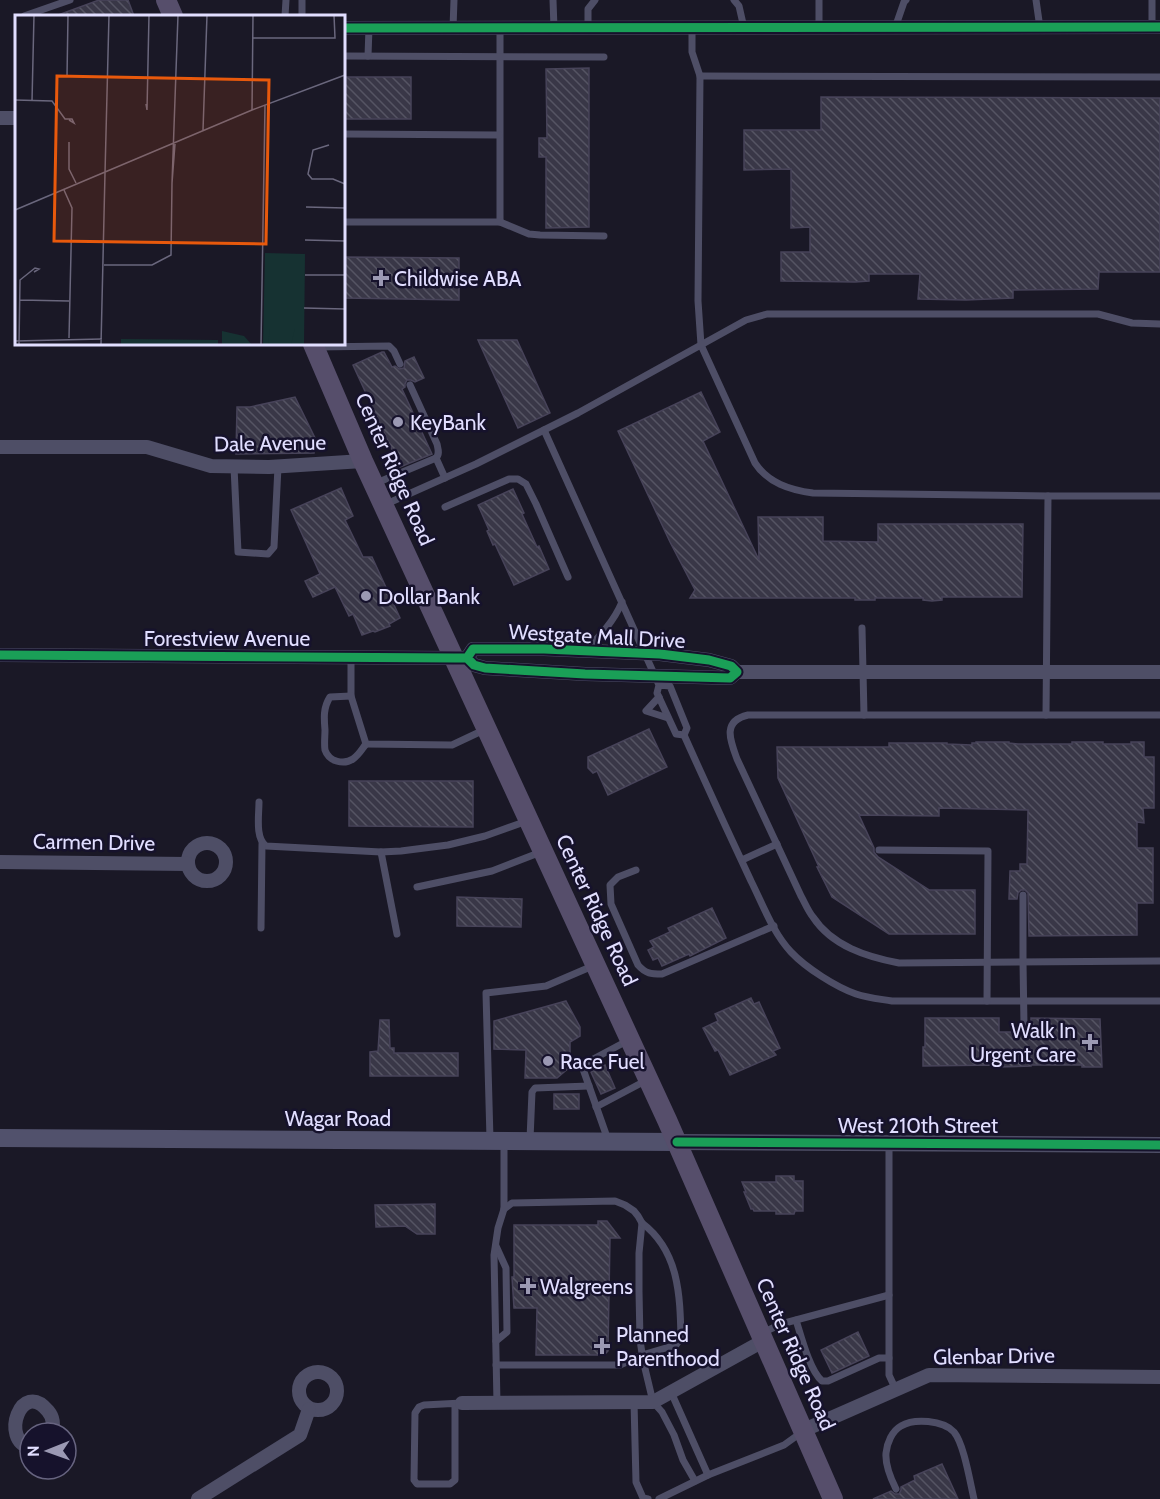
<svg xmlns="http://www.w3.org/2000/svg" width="1160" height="1499" font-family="Cabin,sans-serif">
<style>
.building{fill:url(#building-back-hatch);stroke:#474359;stroke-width:1.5}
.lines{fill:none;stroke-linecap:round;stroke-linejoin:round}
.service{stroke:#4e4e66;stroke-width:7}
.minor{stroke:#4e4e66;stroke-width:14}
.tertiary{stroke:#4e4e66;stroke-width:16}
.secondary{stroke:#51516c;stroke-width:18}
.primary{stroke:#564e6b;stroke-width:20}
.cycleway-casing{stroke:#16122c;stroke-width:13}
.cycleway{stroke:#1a9f57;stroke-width:9}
.poi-dot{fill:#9b99b3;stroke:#16122c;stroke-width:2}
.labels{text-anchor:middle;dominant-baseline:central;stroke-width:5;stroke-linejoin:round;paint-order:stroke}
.poi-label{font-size:21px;fill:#e1deff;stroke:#16122c;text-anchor:start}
.street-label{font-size:21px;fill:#e1deff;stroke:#16122c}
.inset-road{fill:none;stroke:#6a677d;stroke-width:1.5}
.view{fill:#e8590c;fill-opacity:0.15;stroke:#e8590c;stroke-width:3}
.inset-edge{fill:none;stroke:#e1deff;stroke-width:3}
</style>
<defs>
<pattern id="building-back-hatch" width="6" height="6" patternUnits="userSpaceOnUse" patternTransform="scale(1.5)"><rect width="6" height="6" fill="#393747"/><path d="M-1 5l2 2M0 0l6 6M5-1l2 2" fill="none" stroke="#555463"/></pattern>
</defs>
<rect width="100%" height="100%" fill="#1a1826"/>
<g class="building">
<path d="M99,0H128L134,16H58V15Z"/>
<path d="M589,68V227L546,228V157H539V138H547L546,69Z"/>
<rect x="344" y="77" width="67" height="42"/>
<path d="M821,97L1160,98V272H1099L1098,289L1013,290V298L966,300L918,299L920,274H869V281L855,282L781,281V252H810V227L791,228V169L744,170V130H821Z"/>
<path d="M344,257L459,258V300L344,298Z"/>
<path d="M478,340H517L550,413L518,428Z"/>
<path d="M382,352H384L392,367L395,366L399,369L404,368L405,361L414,357L424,378L415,382L411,380H407L405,384V387L402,389L432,454L400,467L353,365Z"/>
<path d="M701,392L720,432L703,441L759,560L758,517H823V541L878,542V524H1023L1022,597H942V600L932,601L923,600V598H875V600H855V598H690L695,590L670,542L618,431Z"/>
<path d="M295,397L315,438L314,453L236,454L237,407H250Z"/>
<path d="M341,488L353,516L345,520L363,557H372L400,618L389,624L390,626L375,632L373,631L362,635L353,614L349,616L335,587L313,597L305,581L320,574L291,510Z"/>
<path d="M513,489L524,513L522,514L537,547L539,546L549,569L514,585L495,544L493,545L487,531L489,530L478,505Z"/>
<path d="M649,729L667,767L608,795L597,771L593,773L588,768V757Z"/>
<path d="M976,742H1009V743L1018,744H1072V742H1103V744H1131V742H1144V757H1154V808H1143L1144,823L1137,822V848H1153V903H1137V935L1029,936L1028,893L1025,890H1021L1018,893L1017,899H1009L1010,871H1020V864H1027L1028,810L939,808V816L859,815L874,848V852L878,857L929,890H975V934H889L832,897L817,867H819L778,778L777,747H889V743H947V744L972,745V743H976Z"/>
<path d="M349,781H473V827L349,826Z"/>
<path d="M457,897L522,899L521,927L457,926Z"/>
<path d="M712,908L726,938L690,956L689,954L662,966L658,958L653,960L648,950L654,947L650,941L670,932L668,928Z"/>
<path d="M751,998L754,1004L759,1002L780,1048L773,1051L776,1055L730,1075L718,1050L715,1051L703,1028L718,1021L715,1014Z"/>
<path d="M566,1001L580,1027V1036L570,1042V1067L557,1078H525L526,1050L494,1049V1021Z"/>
<path d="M925,1018H999V1032H1031V1018L1100,1019L1102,1067H1082V1065H1031V1066L997,1067V1065L923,1066V1047H925Z"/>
<path d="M380,1020H389L390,1048H394V1053H458V1076H370V1052L378,1051Z"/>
<path d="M605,1065L615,1088L601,1094L591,1072Z"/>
<rect x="554" y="1094" width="25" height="15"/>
<path d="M776,1176H794V1181H803V1211H795L794,1214H776V1211H754L753,1209H751L744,1192H746L742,1182H776Z"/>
<path d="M435,1204V1234H417L405,1226L376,1227L375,1205Z"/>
<path d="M598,1221H607L620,1238H610L608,1351L604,1355H536L537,1308H514L512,1277H514V1225H598Z"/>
<path d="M858,1332L869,1356L832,1373L821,1350Z"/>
<path d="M942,1464L958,1499H873L891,1491L895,1494H899L901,1490V1487L915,1480L914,1476Z"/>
</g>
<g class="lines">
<g class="service">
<path d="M302,0V16"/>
<path d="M553,0L554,28"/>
<path d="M734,0L739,6L744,28"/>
<path d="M1036,0L1040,28"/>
<path d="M1152,0V27"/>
<path d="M25,16H24L70,0"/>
<path d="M285,16L286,0"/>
<path d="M453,28L454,0"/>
<path d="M500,28V222"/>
<path d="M588,28V9L595,0"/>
<path d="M692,28V52L700,76L698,301L701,345L755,463C768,483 790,490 813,493L1048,496"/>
<path d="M819,28V0"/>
<path d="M895,28L904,2L906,0"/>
<path d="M344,56L604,57"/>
<path d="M368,56L369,28"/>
<path d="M700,76L1160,77"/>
<path d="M344,134L499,135"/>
<path d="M344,222H500L529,234L540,235L604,236"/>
<path d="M317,347L389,346L394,351L400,364"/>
<path d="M544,430L659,685L657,693L676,734L684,735L687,728L670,686L659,685"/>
<path d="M436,458L445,478"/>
<path d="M234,467L238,552L268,554L274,547L278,467"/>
<path d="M374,484L436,458C440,454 438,449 437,444L410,385"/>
<path d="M384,505L476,464L578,413L746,320L767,314H1098L1132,323L1160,324"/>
<path d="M445,507L509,479H518L526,484L536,504L568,577"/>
<path d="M862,628L864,715"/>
<path d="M586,650C601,635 614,621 622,602"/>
<path d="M351,657V696L366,744L452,745L486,729"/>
<path d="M351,696L330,697C323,708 324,718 325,730C325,736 324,744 325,750C329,762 344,765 353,759C359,755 362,749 366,744"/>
<path d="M659,697L646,711L668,718"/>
<path d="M1046,715L1048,496H1160"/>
<path d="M1160,715H748C722,721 730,740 737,759L801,896C805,903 808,911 813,917C832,946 867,957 899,963L1160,961"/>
<path d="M684,735C706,784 728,832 751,881C763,905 773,933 791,952C806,968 836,987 856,994C868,998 880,999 892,1001H1160"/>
<path d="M259,802C259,815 255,838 266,846L381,852L401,851L448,845L485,836L527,821"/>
<path d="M879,850L988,851L987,1001"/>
<path d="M381,852L397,934"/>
<path d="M742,860L777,844"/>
<path d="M636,870L618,877L610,885L611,904L638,965C646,974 651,974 662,974L774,926"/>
<path d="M417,887L492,871L541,852"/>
<path d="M1023,895V962L1024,1025"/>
<path d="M261,928L262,844"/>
<path d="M596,1107L647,1080"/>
<path d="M490,1139L486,993L546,986L595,965"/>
<path d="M530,1139L532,1092L535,1088L589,1086"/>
<path d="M608,1140L583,1069L584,1064L627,1041"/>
<path d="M889,1145V1375L896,1390"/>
<path d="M504,1209L512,1203L615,1201L625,1205L634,1211L638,1216L642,1223L639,1253V1291L640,1340L643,1360L653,1402L662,1412L674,1435L683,1460L695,1481"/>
<path d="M496,1246L506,1268L507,1332L496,1341"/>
<path d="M796,1320C801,1336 810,1371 822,1381H828L879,1358H889"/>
<path d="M762,1333L781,1324L889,1295"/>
<path d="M496,1365H620L642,1355L676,1345L681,1338C680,1295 679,1251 642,1223"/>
<path d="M671,1392L708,1475"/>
<path d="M634,1402L636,1482L643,1498L648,1499"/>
<path d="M497,1403L494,1255L498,1228L504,1209V1143"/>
<path d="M455,1404V1480L450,1484H417L414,1480L415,1413L419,1407L424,1405L462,1403"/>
<path d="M896,1489C891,1479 885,1465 886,1453C887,1443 892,1431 901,1426C914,1418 943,1420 954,1432C964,1444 970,1482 974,1499"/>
<path d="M659,1499L708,1475L784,1445L802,1432"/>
</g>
<g class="minor">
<path d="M344,28L1160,27"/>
<path d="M0,118H16"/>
<path d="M0,447H147L211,466L269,467L363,461"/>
<path d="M0,655L455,658H467L474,665L485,668L585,674L730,678L737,672L731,666L709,660L660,654L544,649H473L467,658"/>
<path d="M737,672H1160"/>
<circle cx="207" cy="862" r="19"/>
<path d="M0,862L188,864"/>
<circle cx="318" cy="1391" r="19"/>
<path d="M462,1403L653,1402L763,1341"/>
<path d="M804,1430L929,1375L1160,1377"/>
<path d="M30,1447C0,1441 21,1378 48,1411C53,1417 54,1425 51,1433"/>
<path d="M198,1499L300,1435L309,1409"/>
</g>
<path class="tertiary" d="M677,1142L1160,1145"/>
<path class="secondary" d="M0,1138L677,1142"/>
<g class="primary">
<path d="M166,0L173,16"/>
<path d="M313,344L363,461L667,1120L833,1499"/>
</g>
<defs>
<g id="cycleway">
<path d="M344,28L1160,27"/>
<path d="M0,655L455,658H467L474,665L485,668L585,674L730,678L737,672L731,666L709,660L660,654L544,649H473L467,658"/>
<path d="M677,1142L1160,1145"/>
</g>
</defs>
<use href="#cycleway" class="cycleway-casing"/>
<use href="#cycleway" class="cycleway"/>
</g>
<g class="poi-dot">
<path d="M378 269h6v6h6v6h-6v6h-6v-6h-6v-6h6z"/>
<circle cx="398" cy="422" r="6"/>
<circle cx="366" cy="596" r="6"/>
<path d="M1087 1033h6v6h6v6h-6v6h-6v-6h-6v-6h6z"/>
<circle cx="548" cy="1061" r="6"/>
<path d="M525 1277h6v6h6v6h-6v6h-6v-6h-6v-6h6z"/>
<path d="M599 1337h6v6h6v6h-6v6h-6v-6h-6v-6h6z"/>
</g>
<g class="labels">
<g class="poi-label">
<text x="394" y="278">Childwise ABA</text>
<text x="410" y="422">KeyBank</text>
<text x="378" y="596">Dollar Bank</text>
<text x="1076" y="1030" text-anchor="end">Walk In<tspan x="1076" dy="24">Urgent Care</tspan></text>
<text x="560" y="1061">Race Fuel</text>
<text x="540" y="1286">Walgreens</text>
<text x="616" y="1334">Planned<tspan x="616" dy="24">Parenthood</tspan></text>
</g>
<g class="street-label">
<text transform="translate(270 443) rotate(-1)">Dale Avenue</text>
<text transform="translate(395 469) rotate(66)">Center Ridge Road</text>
<text transform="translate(597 636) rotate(3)">Westgate Mall Drive</text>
<text x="227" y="638">Forestview Avenue</text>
<text transform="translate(94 842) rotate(1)">Carmen Drive</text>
<text transform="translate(597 910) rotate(65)">Center Ridge Road</text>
<text x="338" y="1118">Wagar Road</text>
<text x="918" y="1125">West 210th Street</text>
<text transform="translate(796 1354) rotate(66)">Center Ridge Road</text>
<text transform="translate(994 1356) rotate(-1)">Glenbar Drive</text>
</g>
</g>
<g transform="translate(15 15)">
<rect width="330" height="330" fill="#1a1826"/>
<path d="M250,238L290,239L289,330H248ZM106,324L203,325V330H106Z" fill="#163232"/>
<path d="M255,313H280L276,330H253ZM207,316L229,321L237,330H207Z" fill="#163232"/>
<path class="inset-road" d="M238,23H320L319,0M52,62L53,0M0,85L37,86L50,104H57L59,108L54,105M17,86L19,0M131,89L132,95L134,0M237,95L238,0M188,115L192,0M54,127V154L61,168M160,129L157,168L163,0M314,130L298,135L293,159L297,164H318L330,169M90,158L94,0M49,175L57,193L54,323M291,192L330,193M0,195L237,95L330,60M290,225L330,226M89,250H137L156,240L157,168M290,260H330M5,285L54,286M289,293L330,294M0,326L87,324M4,330L5,265L20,253L24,254L19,257M86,330L90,158M246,330L250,90"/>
<path class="view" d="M42,61L254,65L251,229L39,226Z"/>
<rect width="330" height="330" class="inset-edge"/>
</g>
<g transform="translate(48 1451) rotate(269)"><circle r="28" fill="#16122c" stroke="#676480" stroke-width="1.5"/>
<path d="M0-4.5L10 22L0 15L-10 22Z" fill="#9b99b3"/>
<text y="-9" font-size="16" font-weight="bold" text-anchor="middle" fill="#e1deff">N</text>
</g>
</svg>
